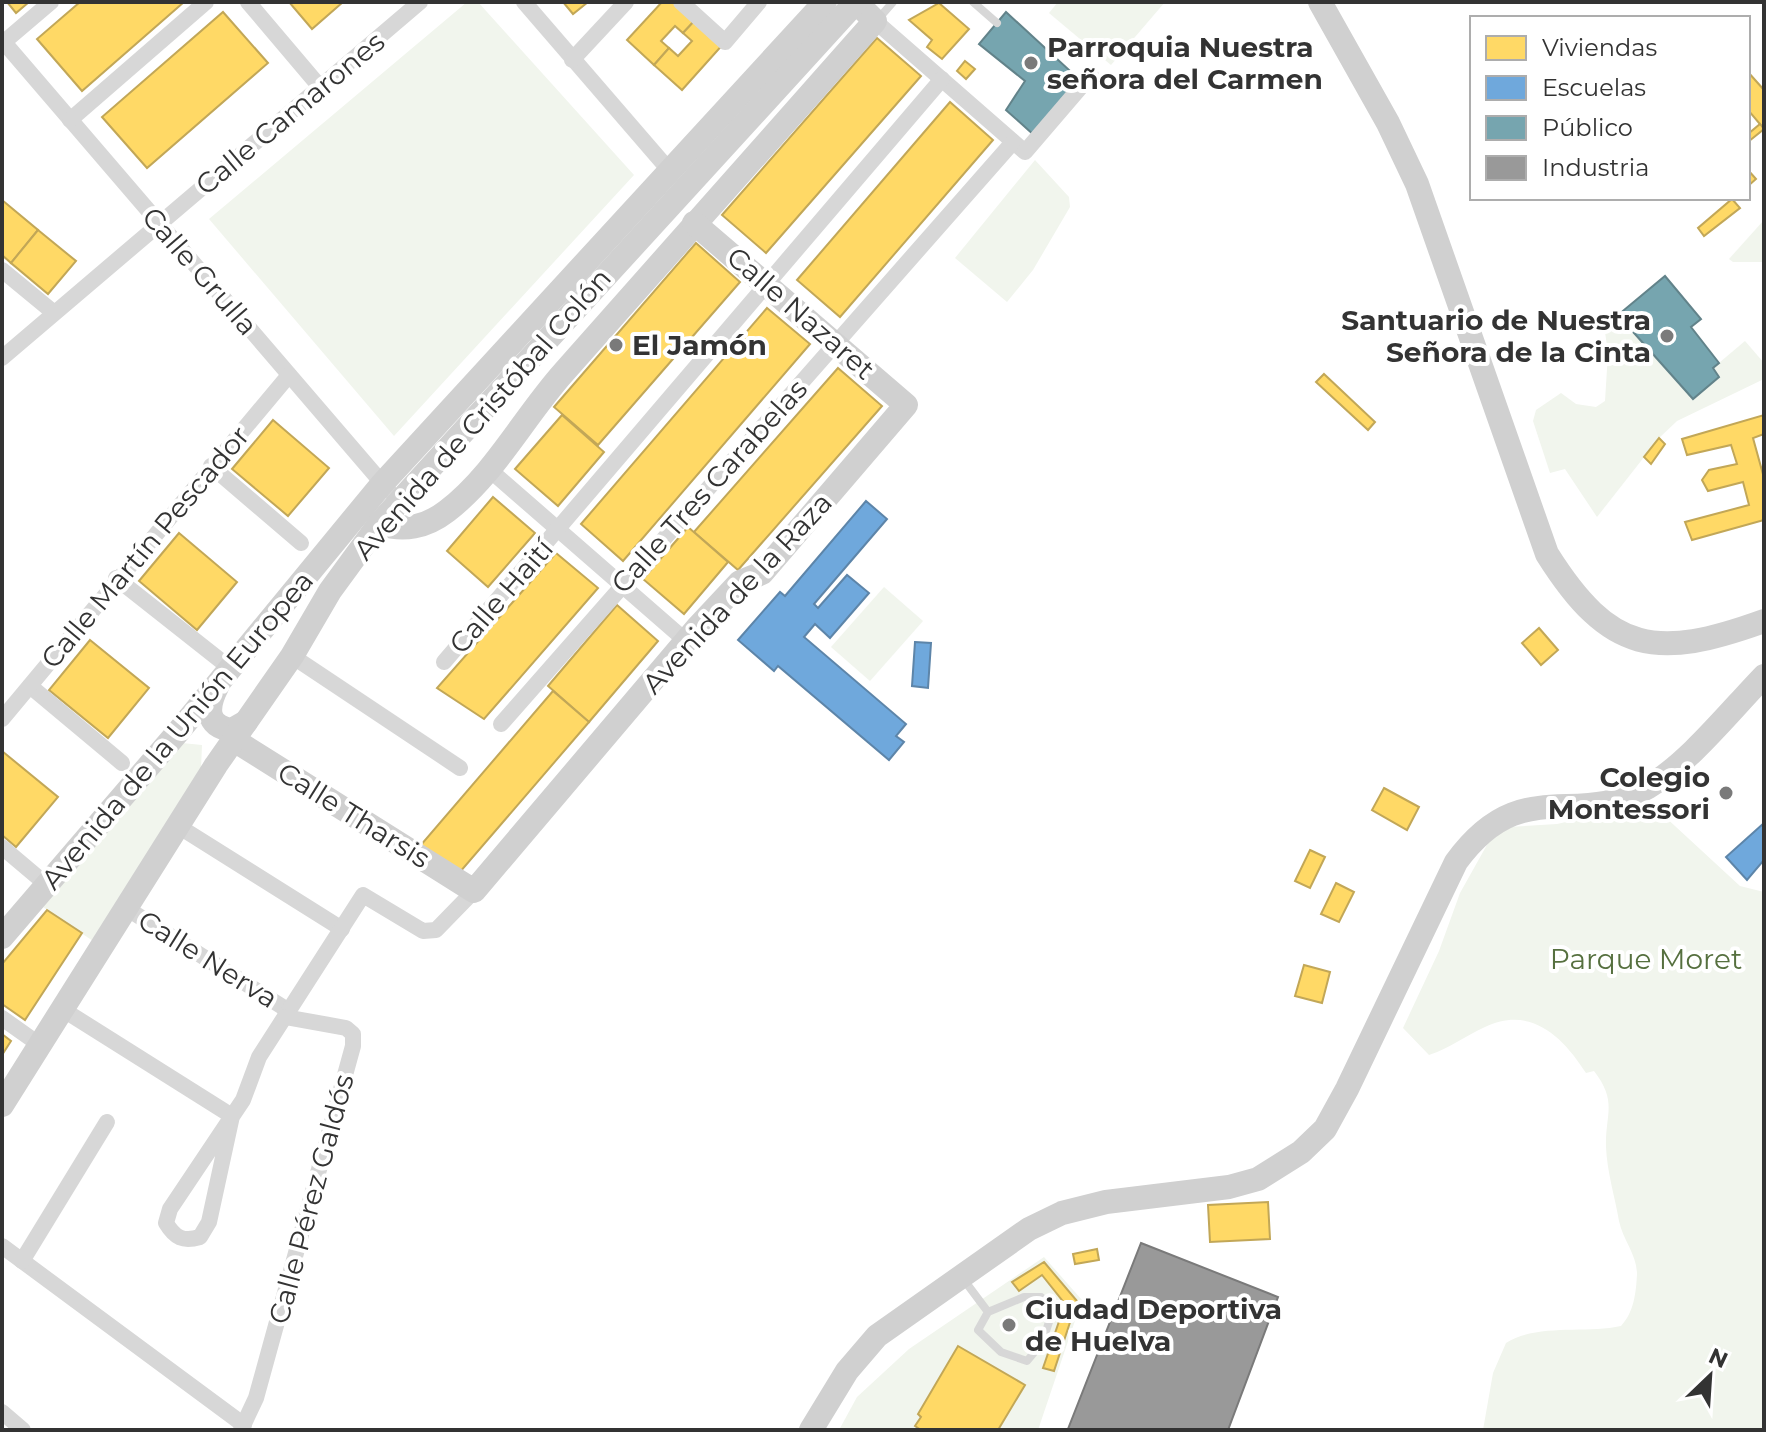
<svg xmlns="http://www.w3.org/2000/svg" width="1766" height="1432" font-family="Montserrat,sans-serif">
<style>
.green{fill:#f1f5ed}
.homes{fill:#ffd966;stroke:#c2a757;stroke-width:2}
.schools{fill:#6fa8dc;stroke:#5d85a9;stroke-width:2}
.public{fill:#76a5af;stroke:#62838a;stroke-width:2}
.industry{fill:#999;stroke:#7a7a7a;stroke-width:2}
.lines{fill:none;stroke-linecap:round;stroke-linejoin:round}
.lane{stroke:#d7d7d7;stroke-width:8}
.street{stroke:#d7d7d7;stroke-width:16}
.secondary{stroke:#d0d0d0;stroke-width:24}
.poi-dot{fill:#7a7a7a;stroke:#fff;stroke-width:3}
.labels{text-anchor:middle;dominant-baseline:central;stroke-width:8;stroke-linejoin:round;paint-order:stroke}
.poi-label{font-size:28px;font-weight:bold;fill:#333;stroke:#fff;text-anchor:start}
.street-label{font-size:28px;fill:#333;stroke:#fff}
.park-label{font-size:28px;fill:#56703f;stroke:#fff}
</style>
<rect width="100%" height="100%" fill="#fff"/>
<g class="green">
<path d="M467,2H478L634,175L394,436L209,219Z"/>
<path d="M1058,2H1165L1111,65L1049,13Z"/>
<path d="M1035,160L1069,197L1070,207L1033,270L1007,302L955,258Z"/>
<path d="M1764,220V262H1733L1729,259Z"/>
<path d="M1618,315L1693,399L1719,377L1713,368L1745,341L1764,363V379L1677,421L1659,438L1597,517L1565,469L1550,473L1533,421L1536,410L1561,393L1576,404L1596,407L1605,401L1608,353L1605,332Z"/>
<path d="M884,587L923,621L870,681L831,647Z"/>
<path d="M182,743L202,745L201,769L93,941L43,907Z"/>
<path d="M1623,809L1662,814L1740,886L1764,892V1430H1483L1493,1373L1506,1343C1538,1323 1585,1334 1621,1326C1634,1312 1636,1293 1637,1274C1637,1255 1623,1240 1619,1221C1615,1197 1607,1172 1606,1147C1605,1114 1618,1102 1594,1071L1586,1073C1563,1037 1531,1005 1485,1027C1465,1036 1450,1048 1429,1055L1403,1028L1439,951L1460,893L1488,843L1508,827L1557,824Z"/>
<path d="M1044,1257L1082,1300L1038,1430H839L857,1397L909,1349Z"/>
</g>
<g class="homes">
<path d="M7,2H29L16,13Z"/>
<path d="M80,2H184L82,91L37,39Z"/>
<path d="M289,2H343L312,29Z"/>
<path d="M563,2H588L573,14Z"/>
<path d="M662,2H681L698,17L683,33L675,26L661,41L669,48L654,65L627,40Z"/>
<path d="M939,3L969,29L942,59L927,47L932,40L909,20Z"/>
<path d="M223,12L268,63L147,168L102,117Z"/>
<path d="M698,17L725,42L682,90L654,65L669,48L678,56L692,41L683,33Z"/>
<path d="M877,38L921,76L766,253L722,215Z"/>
<path d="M965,61L975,69L966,79L957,71Z"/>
<path d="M1748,72L1764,90V129L1748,110Z"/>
<path d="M950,102L993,140L840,317L797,280Z"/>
<path d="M1760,124L1764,129L1748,142V134Z"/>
<path d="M1748,170L1756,179L1748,186Z"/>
<path d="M1732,199L1740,208L1704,236L1698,228Z"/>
<path d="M2,200L38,230L11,263L2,255Z"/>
<path d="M38,230L76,261L48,294L11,263Z"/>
<path d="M696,243L740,282L598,445L554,407Z"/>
<path d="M767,308L810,344L623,561L581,524Z"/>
<path d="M838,368L882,406L738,570L694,532Z"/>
<path d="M1324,374L1375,422L1368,430L1316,382Z"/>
<path d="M562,415L604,452L558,506L515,469Z"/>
<path d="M1764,415V434L1753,438L1764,478V520L1692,540L1685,522L1749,505L1743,482L1708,491L1702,480L1709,470L1737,464L1731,445L1687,455L1682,439Z"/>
<path d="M273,420L329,468L288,516L232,469Z"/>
<path d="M1659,438L1665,444L1651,464L1644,457Z"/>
<path d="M493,497L535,533L488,587L447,551Z"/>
<path d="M688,527L728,562L684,614L643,579Z"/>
<path d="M179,533L237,582L197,630L139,581Z"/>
<path d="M556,553L598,588L484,719L437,688Z"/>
<path d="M617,605L658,641L589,722L548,686Z"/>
<path d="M1539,628L1558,650L1541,665L1522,643Z"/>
<path d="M90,640L149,688L108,738L49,690Z"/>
<path d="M553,691L589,722L460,872L420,846Z"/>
<path d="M2,751L58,797L16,847L2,835Z"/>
<path d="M1384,788L1419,807L1407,830L1372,810Z"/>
<path d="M1310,850L1325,857L1310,888L1295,881Z"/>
<path d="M1336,883L1354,892L1339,922L1321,914Z"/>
<path d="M47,910L82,933L25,1020L2,1004V964Z"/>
<path d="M1304,965L1330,972L1322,1003L1295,996Z"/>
<path d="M2,1034L11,1041L2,1055Z"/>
<path d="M1268,1202L1270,1239L1210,1242L1208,1205Z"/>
<path d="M1097,1249L1099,1260L1075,1264L1073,1254Z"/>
<path d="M1044,1262L1077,1301L1054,1371L1043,1368L1065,1304L1042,1275L1019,1291L1012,1282Z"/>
<path d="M958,1346L1025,1385L998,1430H921L915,1426L921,1417L918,1414Z"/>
</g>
<g class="schools">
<path d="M866,501L887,519L814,604L818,608L847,575L869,593L830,638L815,624L804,637L906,724L896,736L904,742L889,760L778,666L774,671L738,640L780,592L785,596Z"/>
<path d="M915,642L931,643L928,688L912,686Z"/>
<path d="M1764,823V860L1747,880L1726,857Z"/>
</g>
<g class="public">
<path d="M1006,12L1081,81L1035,136L1006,110L1025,81L979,44Z"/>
<path d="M1665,276L1701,319L1691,327L1719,363L1713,368L1719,377L1693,399L1618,315Z"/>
</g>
<path class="industry" d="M1141,1243L1278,1297L1228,1430L1068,1429Z"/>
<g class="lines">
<g class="lane">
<path d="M973,2L997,23"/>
<path d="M879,18L893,2"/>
<path d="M964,1280L988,1312L1024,1297H1041L1053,1310L1042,1343L1027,1361L1001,1352L978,1330L988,1312"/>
</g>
<g class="street">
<path d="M248,2L320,87"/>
<path d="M524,2L669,170"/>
<path d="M681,2L725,42L759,2"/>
<path d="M875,21L1025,152L1091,75"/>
<path d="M2,40L389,491"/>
<path d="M4,42L51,2"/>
<path d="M572,60L626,2"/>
<path d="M70,120L206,2"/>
<path d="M2,270L53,312"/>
<path d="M2,358L420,2"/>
<path d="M211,466L301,543"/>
<path d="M491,471L686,641"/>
<path d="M116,578L230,668"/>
<path d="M292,656L460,768"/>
<path d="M444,662L942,79"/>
<path d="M30,686L122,763"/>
<path d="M2,719L289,375"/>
<path d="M501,724L1013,142"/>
<path d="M178,826L342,929"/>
<path d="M2,847L47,885"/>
<path d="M126,908L289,1011"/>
<path d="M62,1009L232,1116"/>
<path d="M2,1018L40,1045"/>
<path d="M232,1116L209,1222L200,1237C183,1242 175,1238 166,1223L170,1209L243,1100L259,1057L363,895L423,931L436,930L474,891"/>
<path d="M2,1246L244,1425"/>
<path d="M22,1261L107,1122"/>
<path d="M2,1412L23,1430"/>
<path d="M241,1430L256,1398L353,1046V1034L346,1028L285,1017"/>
</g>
<g class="secondary">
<path d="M1320,2L1388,123L1417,184L1547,554C1610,654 1656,660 1764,621"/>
<path d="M379,524C404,531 425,528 447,511C495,474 523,418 564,372C667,255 771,138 875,21L856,2"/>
<path d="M217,687C207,707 205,726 232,730L246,722"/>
<path d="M234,740L474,891L697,628L740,582L762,573L906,405L694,223"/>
<path d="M2,937L178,732L382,484L825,2"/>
<path d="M2,1105L216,765L292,656L330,591L379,524L856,2"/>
<path d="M811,1430L847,1371L877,1336L1029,1229L1062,1213L1106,1202L1229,1187L1258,1179L1301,1152L1325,1129L1347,1089L1456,862C1522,772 1574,830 1648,787C1689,763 1730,711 1764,676"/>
</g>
</g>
<g class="poi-dot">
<circle cx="1031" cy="63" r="8"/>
<circle cx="1667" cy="336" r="8"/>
<circle cx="616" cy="345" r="8"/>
<circle cx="1726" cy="793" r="8"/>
<circle cx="1009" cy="1325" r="8"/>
</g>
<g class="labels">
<g class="poi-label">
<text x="1047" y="47">Parroquia Nuestra<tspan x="1047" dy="32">señora del Carmen</tspan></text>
<text x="1651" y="320" text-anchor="end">Santuario de Nuestra<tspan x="1651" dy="32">Señora de la Cinta</tspan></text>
<text x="632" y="345">El Jamón</text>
<text x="1710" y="777" text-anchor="end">Colegio<tspan x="1710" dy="32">Montessori</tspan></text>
<text x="1025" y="1309">Ciudad Deportiva<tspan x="1025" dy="32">de Huelva</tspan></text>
</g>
<g class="street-label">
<text transform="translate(290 113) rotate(-40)">Calle Camarones</text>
<text transform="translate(200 271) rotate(49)">Calle Grulla</text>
<text transform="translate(801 313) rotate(41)">Calle Nazaret</text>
<text transform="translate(482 414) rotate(-49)">Avenida de Cristóbal Colón</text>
<text transform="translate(709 486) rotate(-48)">Calle Tres Carabelas</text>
<text transform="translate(145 547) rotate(-50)">Calle Martín Pescador</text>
<text transform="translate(737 593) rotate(-47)">Avenida de la Raza</text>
<text transform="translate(501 596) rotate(-49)">Calle Haití</text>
<text transform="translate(177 730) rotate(-50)">Avenida de la Unión Europea</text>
<text transform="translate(354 815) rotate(32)">Calle Tharsis</text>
<text transform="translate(208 959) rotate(32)">Calle Nerva</text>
<text transform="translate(311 1199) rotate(-75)">Calle Pérez Galdós</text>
</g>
<g class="park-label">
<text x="1646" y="959">Parque Moret</text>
</g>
</g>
<rect width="1766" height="1432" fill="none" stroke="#333333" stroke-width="8"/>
<rect x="1470" y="16" width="280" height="184" fill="#ffffff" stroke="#adadad" stroke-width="2"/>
<rect x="1486" y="36" width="40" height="24" fill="#ffd966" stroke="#adadad" stroke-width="2"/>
<text x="1542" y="56" font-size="24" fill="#333333">Viviendas</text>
<rect x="1486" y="76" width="40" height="24" fill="#6fa8dc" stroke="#adadad" stroke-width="2"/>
<text x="1542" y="96" font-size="24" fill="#333333">Escuelas</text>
<rect x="1486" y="116" width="40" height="24" fill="#76a5af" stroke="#adadad" stroke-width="2"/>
<text x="1542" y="136" font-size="24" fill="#333333">Público</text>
<rect x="1486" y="156" width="40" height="24" fill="#999999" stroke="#adadad" stroke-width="2"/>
<text x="1542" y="176" font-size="24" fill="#333333">Industria</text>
<g transform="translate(1710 1376) rotate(25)" stroke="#ffffff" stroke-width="6" paint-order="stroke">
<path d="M0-6L14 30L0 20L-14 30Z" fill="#333333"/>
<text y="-12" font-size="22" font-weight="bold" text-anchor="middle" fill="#333333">N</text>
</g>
</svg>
